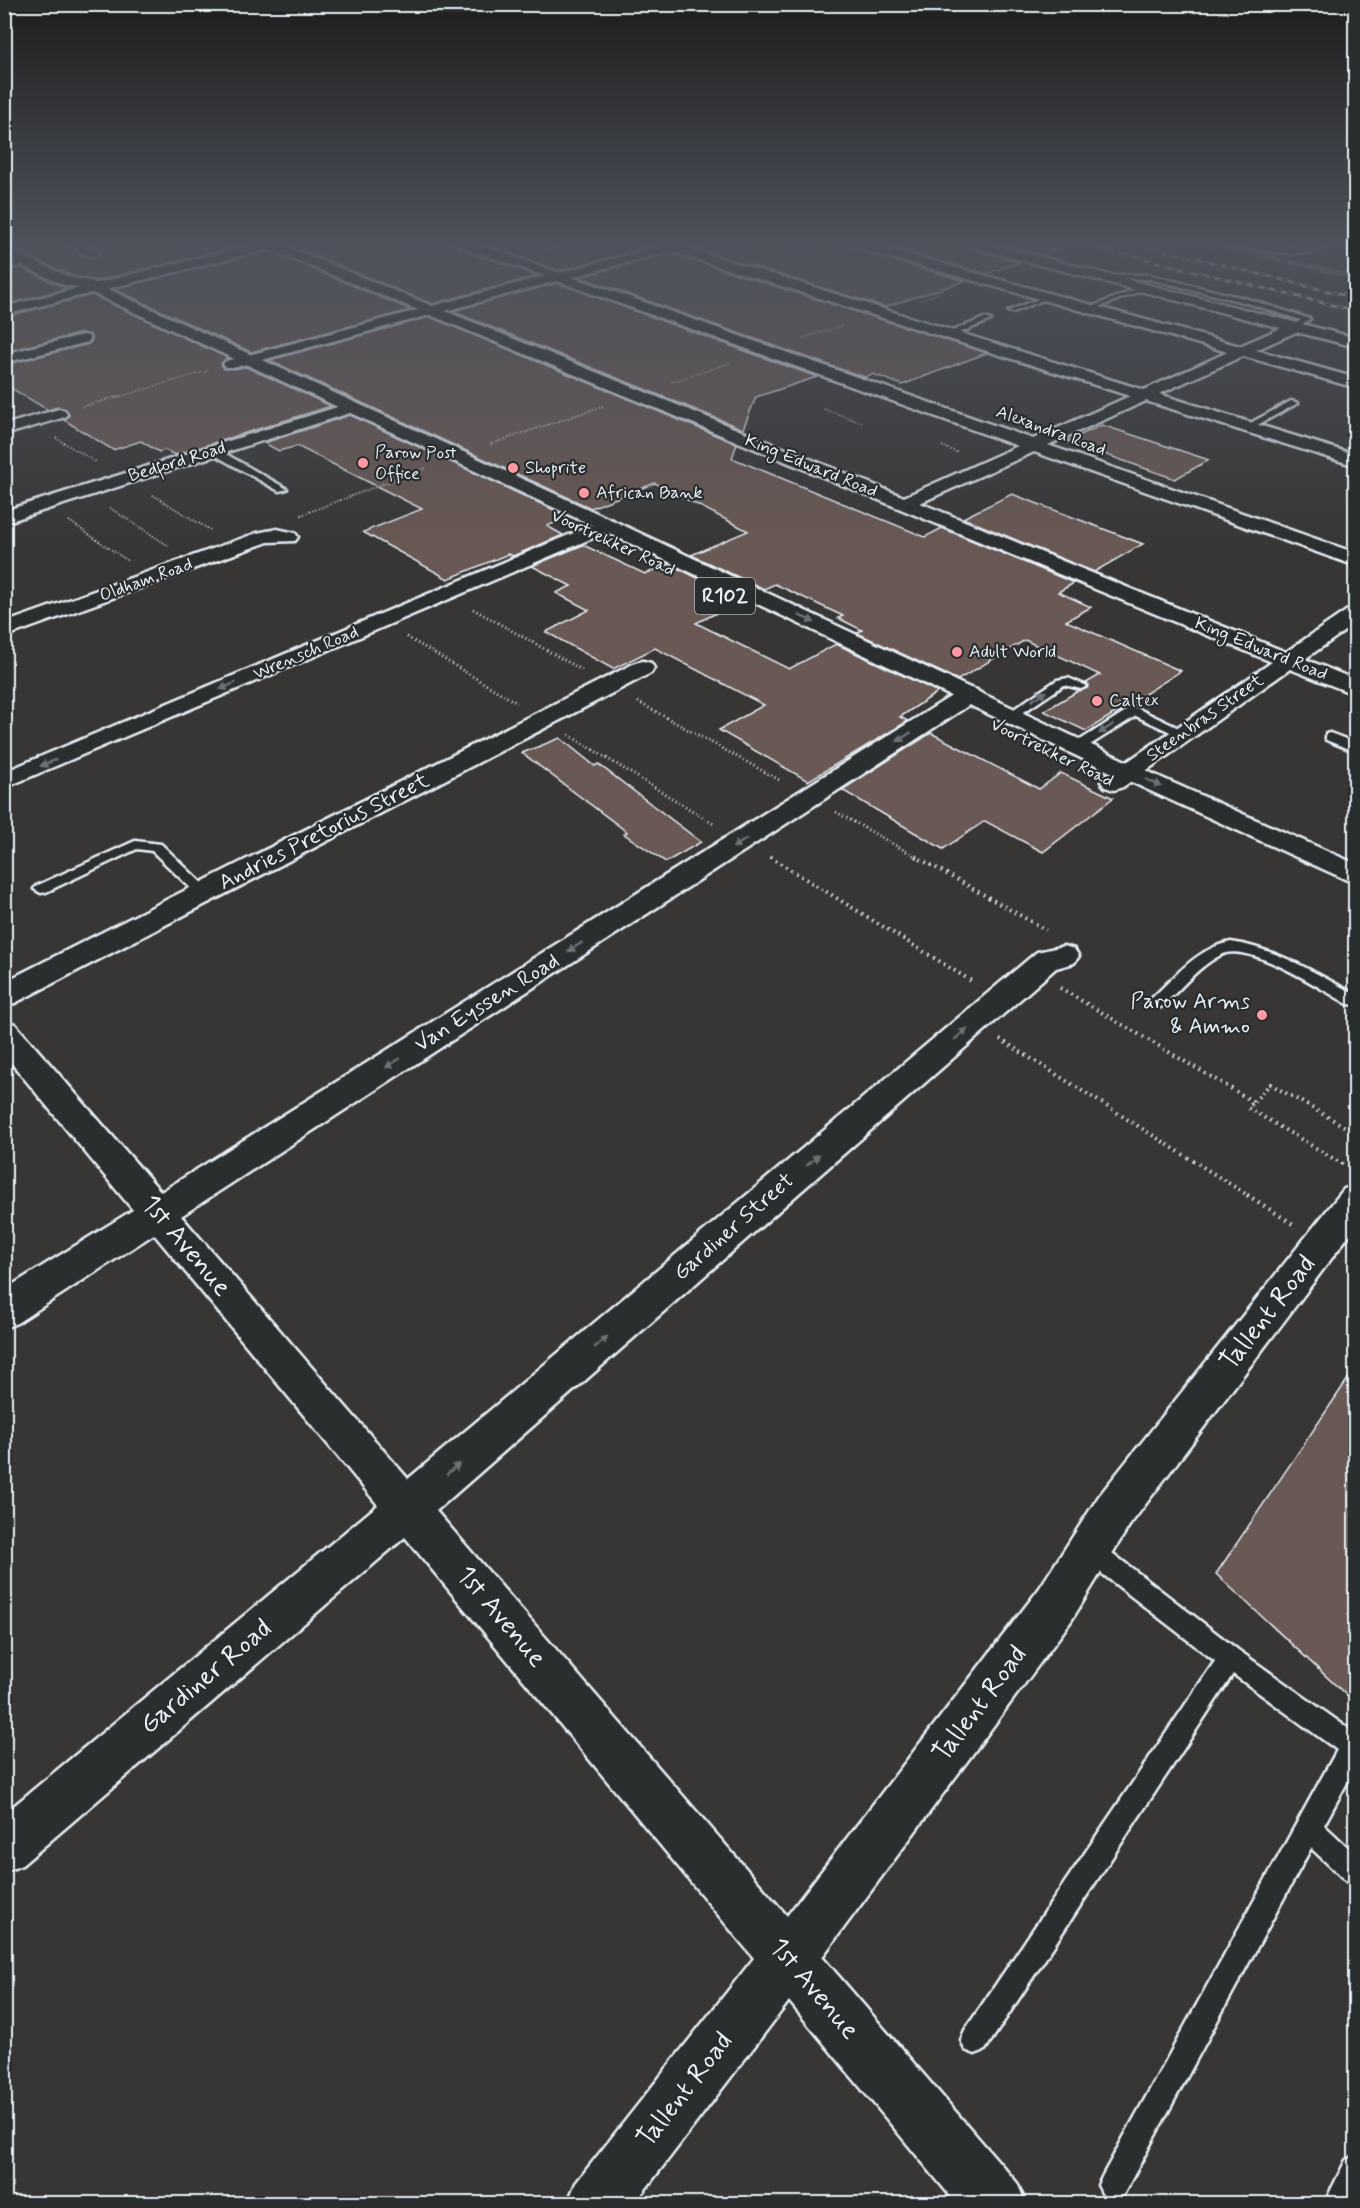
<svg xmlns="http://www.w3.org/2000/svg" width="1360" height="2208" font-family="Mynerve,sans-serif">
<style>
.built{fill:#46403e}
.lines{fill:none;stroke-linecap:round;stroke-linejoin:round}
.stream{stroke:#8e9eaa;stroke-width:4.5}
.building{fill:#695852;stroke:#e8f1f8;stroke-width:1.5}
.service-casing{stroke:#e8f1f8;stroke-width:5}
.minor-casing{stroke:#e8f1f8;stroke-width:5}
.secondary-casing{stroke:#e8f1f8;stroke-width:5}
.primary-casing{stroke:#e8f1f8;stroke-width:5}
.path-far4{stroke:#e8f1f8;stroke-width:1.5;stroke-dasharray:1 2;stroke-linecap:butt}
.path-far3{stroke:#e8f1f8;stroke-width:2;stroke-dasharray:1 2;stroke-linecap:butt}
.path-far2{stroke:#e8f1f8;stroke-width:3;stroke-dasharray:1 3;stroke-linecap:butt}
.path-far1{stroke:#e8f1f8;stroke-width:4;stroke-dasharray:1.5 4.5;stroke-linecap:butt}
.path{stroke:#e8f1f8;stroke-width:4.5;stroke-dasharray:1.5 5;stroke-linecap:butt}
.service{fill:#2a2d2e;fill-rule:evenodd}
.minor{fill:#2a2d2e;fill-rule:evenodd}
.secondary{fill:#2a2d2e;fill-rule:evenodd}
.primary{fill:#2a2d2e;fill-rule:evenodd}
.rail-casing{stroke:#e8f1f8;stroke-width:3}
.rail{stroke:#2a2d2e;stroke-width:2;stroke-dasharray:6;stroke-linecap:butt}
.path-bridge{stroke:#e8f1f8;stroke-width:1.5;stroke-dasharray:1 2;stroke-linecap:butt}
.oneway{fill:#6c7275}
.poi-dot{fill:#ff9aa2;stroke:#2a2d2e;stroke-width:2}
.labels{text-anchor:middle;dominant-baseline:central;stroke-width:4.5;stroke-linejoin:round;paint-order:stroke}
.far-street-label{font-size:18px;fill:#e8f1f8;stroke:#2a2d2e}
.far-poi-label{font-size:18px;fill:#e8f1f8;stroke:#2a2d2e;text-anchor:start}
.shield{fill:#2a2d2e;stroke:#afb6bb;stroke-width:1.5}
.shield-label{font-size:21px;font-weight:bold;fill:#e8f1f8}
.street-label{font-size:22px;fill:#e8f1f8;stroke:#2a2d2e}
.poi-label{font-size:22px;fill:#e8f1f8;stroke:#2a2d2e;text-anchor:end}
.near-street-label{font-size:27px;fill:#e8f1f8;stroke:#2a2d2e}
</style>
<rect width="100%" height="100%" fill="#373635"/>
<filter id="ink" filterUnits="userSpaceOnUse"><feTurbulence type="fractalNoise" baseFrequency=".0167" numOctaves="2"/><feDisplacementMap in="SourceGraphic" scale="12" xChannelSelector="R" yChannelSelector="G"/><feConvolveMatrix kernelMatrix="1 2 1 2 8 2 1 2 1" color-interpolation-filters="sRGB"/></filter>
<g filter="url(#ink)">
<path class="built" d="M1339,243H1355V272L1300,259Z"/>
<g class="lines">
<path class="stream" d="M1225,247L1356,277"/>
</g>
<g class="building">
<path d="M4,243H64L88,258H96L100,252L85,243H251L96,281L73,276L4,246Z"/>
<path d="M285,243H455L458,248L537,276L432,304Z"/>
<path d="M480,243H542L543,251L573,243H630L646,248L559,271Z"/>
<path d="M688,243H846L849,248L965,281L885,307L687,246Z"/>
<path d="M875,243H964L967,248L1020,262L986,274Z"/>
<path d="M995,243H1061L1062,248L1042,255Z"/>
<path d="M269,251L411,310L251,352L114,289Z"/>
<path d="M670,253L987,353L902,385L873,374L865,377L840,369L580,277Z"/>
<path d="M21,268L63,287L69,288L4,305V270Z"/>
<path d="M557,283L817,377L756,397L743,429L452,311Z"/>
<path d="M92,295L228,358L221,364L224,369L246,367L331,406L175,455L165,450L159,452L141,441L113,450L64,420L69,415L66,409L58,407L48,410L4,384V365L89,344L92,340L90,335L82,333L4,352V317Z"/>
<path d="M430,317L737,444L732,458L925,537L942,528L1074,583L1058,592L1091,607L1066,621L1181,671L1131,703L1125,701L1118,706L1120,710L1086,731L1044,711L1078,691L1088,688L1089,685L1086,683L1100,675L1025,640L958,680L857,633L862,630L838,618L843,616L775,584L764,589L691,555L748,531L655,483L591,508L269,360Z"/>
<path d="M350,415L569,517L547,526L563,535L513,556L508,554L448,579L363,532L422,509L297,446L279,451L264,443Z"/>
<path d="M1102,425L1209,460L1175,479L1067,441Z"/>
<path d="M1012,494L1143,544L1094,572L963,518Z"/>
<path d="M583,545L645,574L669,564L743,600L696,623L789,669L836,644L938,692L900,717L908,721L808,781L719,730L764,705L655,648L613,669L546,632L589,610L556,593L571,586L532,566Z"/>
<path d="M931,733L1039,789L1061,773L1113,798L1043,852L985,821L943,849L842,790Z"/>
<path d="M560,738L595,766L598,764L701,842L666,862L624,834L627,832L522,753Z"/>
<path d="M1356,1367V1704L1216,1574Z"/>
</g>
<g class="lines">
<defs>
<g id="service">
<path d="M1100,275H1150L1251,300L1310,319L1295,329L1291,327L1301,320L1247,303L1150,279L1098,278Z"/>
<path d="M1144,286L1146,289L1091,310L1086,309Z"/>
<path d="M1046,296L1051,297L1013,312L1008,311Z"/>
<path d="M984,318L991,320L952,336L945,334Z"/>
<path d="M1291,401L1298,403L1250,429L1243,427Z"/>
<path d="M211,449H217L287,489L279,491L211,453Z"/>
<path d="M1068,678L1087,686L1081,689L1064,685L1015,718H1007L1005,715L1057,680Z"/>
<path d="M1126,703L1189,733L1183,737L1179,736L1136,716L1082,750H1074V744L1126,711L1120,707Z"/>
<path d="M1330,733L1356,743V752L1326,740V734Z"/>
<path d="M135,841L161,844L209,890L211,893L209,896H199L152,851L137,849L46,892L41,893L34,889L36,886Z"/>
<path d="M1231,942C1277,949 1316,973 1356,995V1005L1348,1004C1322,990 1248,940 1221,955C1198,966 1180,990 1161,1007H1151L1148,1003L1151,999C1175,977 1197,948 1231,942Z"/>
<path d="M1091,1540L1099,1543L1238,1650L1356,1734V1766L1324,1825L1356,1855V1886L1347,1882L1311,1848L1123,2195L1113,2200L1103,2195L1098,2185L1103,2175L1337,1750L1233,1674L985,2050L975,2054L965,2050L961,2040L965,2030L1215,1661L1083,1559L1080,1551L1083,1543Z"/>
<path d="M1356,2156L1355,2204H1324L1346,2160Z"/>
</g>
<g id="minor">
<path d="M66,243H81L98,253L96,256H88Z"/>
<path d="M260,243H283L282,245L432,306L545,276L459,246L457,243H474L559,273L657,247L652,243H686L684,247L1144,390L1228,352L850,246L848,243H867L1240,346L1281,328L968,246L966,243H986L1356,338V347L1296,332L1256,350L1356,378V388L1243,356L1159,394L1356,455V466L1146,401L1048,445L1356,553V566L1034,452L920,503L1286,652L1349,609L1356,607V623L1305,659L1356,680V695L1290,669L1123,787L1114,790L1105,787L1101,782L1105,777L1272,662L430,315L236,367H226L223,364L226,361L418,310L269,249L94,292L87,288L89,285ZM670,251L1130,396L1033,439L572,277ZM557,281L1018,446L904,497L445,311Z"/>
<path d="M1239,243L1294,246L1329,243C1310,261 1264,251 1241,246Z"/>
<path d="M24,257L29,258L30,261L29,264L4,268V260Z"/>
<path d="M83,335L88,336L90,339L88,342L4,363V354Z"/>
<path d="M350,403L358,408L356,411L4,523V511Z"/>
<path d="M59,409L65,411L67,414L65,417L4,435V425Z"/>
<path d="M607,519L614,521L617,525L614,529L4,788V772Z"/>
<path d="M277,529L295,533L298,537L295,541L268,542L4,637V623L257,533Z"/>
<path d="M643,661L651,663L654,668L651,673L15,1003L4,1006V982L635,663Z"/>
<path d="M969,688L977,690L981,695L977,700L181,1216L408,1479L1037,952L1064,946L1074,949L1079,956L1074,963L1056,968L436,1511L787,1916L1039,1589L1099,1496L1344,1189L1356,1185V1226L1129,1526L1071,1621L822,1957L1017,2183L1026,2204H957L789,2001L634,2204H567L576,2183L754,1958L405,1537L22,1865L4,1872V1814L378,1505L154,1234L17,1323L4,1328V1290L133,1210L4,1054V1021L15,1024L161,1192L961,690Z"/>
</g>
<path id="secondary" d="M94,284L99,285L101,288L99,291L4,315V307Z"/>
<path id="primary" d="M4,248L72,278L90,281L614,521L1164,779L1356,864V884L1146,789L600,529L82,288L64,285L4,257Z"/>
</defs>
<use href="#service" class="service-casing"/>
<use href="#minor" class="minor-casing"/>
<use href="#secondary" class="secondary-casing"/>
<use href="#primary" class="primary-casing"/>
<g class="path-far4">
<path d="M1106,243L1115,245"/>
<path d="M1191,243L1216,249L1222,246"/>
<path d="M1206,243H1214"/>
<path d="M920,300L941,292"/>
<path d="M803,338L842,326"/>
<path d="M672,382L730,363"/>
<path d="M115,398L208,371"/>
</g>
<g class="path-far3">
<path d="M82,407L120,396"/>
<path d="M824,409L863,423"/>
<path d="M56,438L96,462"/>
<path d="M491,444L603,406"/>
<path d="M942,446L958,453"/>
<path d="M153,495L210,530"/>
<path d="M110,508L169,546"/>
<path d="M301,515L426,468"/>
<path d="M69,521L128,561"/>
</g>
<g class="path-far2">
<path d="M473,609L582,670"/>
<path d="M407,637L517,703"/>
<path d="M638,702L781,781"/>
<path d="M569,735L714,824"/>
<path d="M836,812L918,858"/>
</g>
<g class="path-far1">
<path d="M915,856L1046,930"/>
<path d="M770,857L973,982"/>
<path d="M1060,988L1254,1102L1248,1108L1346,1166"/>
<path d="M1000,1039L1249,1196"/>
<path d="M1254,1102L1270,1084L1356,1133"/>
</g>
<path class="path" d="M1247,1195L1293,1224"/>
<use href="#service" class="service"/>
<use href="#minor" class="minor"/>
<use href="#secondary" class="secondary"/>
<use href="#primary" class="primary"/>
<defs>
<g id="rail">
<path d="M1080,243L1356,311"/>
<path d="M1133,243L1356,298"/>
</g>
</defs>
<use href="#rail" class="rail-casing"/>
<use href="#rail" class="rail"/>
<path class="path-bridge" d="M1099,252L1125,243"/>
</g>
<defs><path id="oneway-solid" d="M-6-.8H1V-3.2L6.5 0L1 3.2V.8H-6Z" transform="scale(1.5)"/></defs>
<g class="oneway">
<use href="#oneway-solid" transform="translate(807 619) rotate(25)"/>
<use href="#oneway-solid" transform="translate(228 686) rotate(157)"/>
<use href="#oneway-solid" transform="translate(1039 696) rotate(-33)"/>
<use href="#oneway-solid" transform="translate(1106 729) rotate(147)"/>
<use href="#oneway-solid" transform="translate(904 737) rotate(147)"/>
<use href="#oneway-solid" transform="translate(48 763) rotate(157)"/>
<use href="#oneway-solid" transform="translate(1154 783) rotate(25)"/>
<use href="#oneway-solid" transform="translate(740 843) rotate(148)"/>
<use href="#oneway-solid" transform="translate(575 947) rotate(148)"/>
<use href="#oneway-solid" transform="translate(961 1034) rotate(-41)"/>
<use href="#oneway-solid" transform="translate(393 1063) rotate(148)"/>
<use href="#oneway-solid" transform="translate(813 1160) rotate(-41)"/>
<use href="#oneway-solid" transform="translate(601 1342) rotate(-41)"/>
<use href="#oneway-solid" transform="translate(453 1469) rotate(-41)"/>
</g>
</g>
<linearGradient id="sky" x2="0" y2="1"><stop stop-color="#1e1e1d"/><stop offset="0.44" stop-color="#4d525c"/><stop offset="1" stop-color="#4d525c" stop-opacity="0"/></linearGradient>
<rect width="1360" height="552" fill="url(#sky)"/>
<g class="poi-dot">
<circle cx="363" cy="463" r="6"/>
<circle cx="513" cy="468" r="6"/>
<circle cx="584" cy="493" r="6"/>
<circle cx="957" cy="652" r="6"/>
<circle cx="1097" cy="701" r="6"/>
<circle cx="1262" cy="1015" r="6"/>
</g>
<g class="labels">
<g class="far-street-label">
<text transform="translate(1051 431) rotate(20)">Alexandra Road</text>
<text transform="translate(177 462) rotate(-17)">Bedford Road</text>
<text transform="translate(811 466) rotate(22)">King Edward Road</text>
<text transform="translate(613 543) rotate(25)">Voortrekker Road</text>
<text transform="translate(146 580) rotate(-20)">Oldham Road</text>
<text transform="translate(1261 649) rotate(22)">King Edward Road</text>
<text transform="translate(306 653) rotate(-23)">Wrensch Road</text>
<text transform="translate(1205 718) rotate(-35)">Steenbras Street</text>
<text transform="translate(1052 753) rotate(26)">Voortrekker Road</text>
</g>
<g class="far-poi-label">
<text x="375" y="453">Parow Post<tspan x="375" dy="21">Office</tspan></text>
<text x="525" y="468">Shoprite</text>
<text x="596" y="493">African Bank</text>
<text x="969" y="652">Adult World</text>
<text x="1109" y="701">Caltex</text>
</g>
<rect class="shield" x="695" y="578" width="60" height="36" rx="4.5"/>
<g class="shield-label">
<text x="725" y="596">R102</text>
</g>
<g class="street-label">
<text transform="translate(324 832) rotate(-27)">Andries Pretorius Street</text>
<text transform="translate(487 1003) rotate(-32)">Van Eyssen Road</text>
<text transform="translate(734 1227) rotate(-41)">Gardiner Street</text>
</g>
<g class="poi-label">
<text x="1250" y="1002">Parow Arms<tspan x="1250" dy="25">&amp; Ammo</tspan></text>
</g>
<g class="near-street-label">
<text transform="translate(186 1246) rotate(50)">1st Avenue</text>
<text transform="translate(1268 1313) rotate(-52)">Tallent Road</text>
<text transform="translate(501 1617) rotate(50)">1st Avenue</text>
<text transform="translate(206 1677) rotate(-40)">Gardiner Road</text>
<text transform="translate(980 1704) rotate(-53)">Tallent Road</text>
<text transform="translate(814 1989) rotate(50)">1st Avenue</text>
<text transform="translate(685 2090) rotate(-52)">Tallent Road</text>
</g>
</g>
<rect width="1360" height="2208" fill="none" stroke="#2a2d2e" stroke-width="24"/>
<rect x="12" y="12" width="1336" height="2184" fill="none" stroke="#e8f1f8" stroke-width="2" filter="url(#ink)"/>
</svg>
